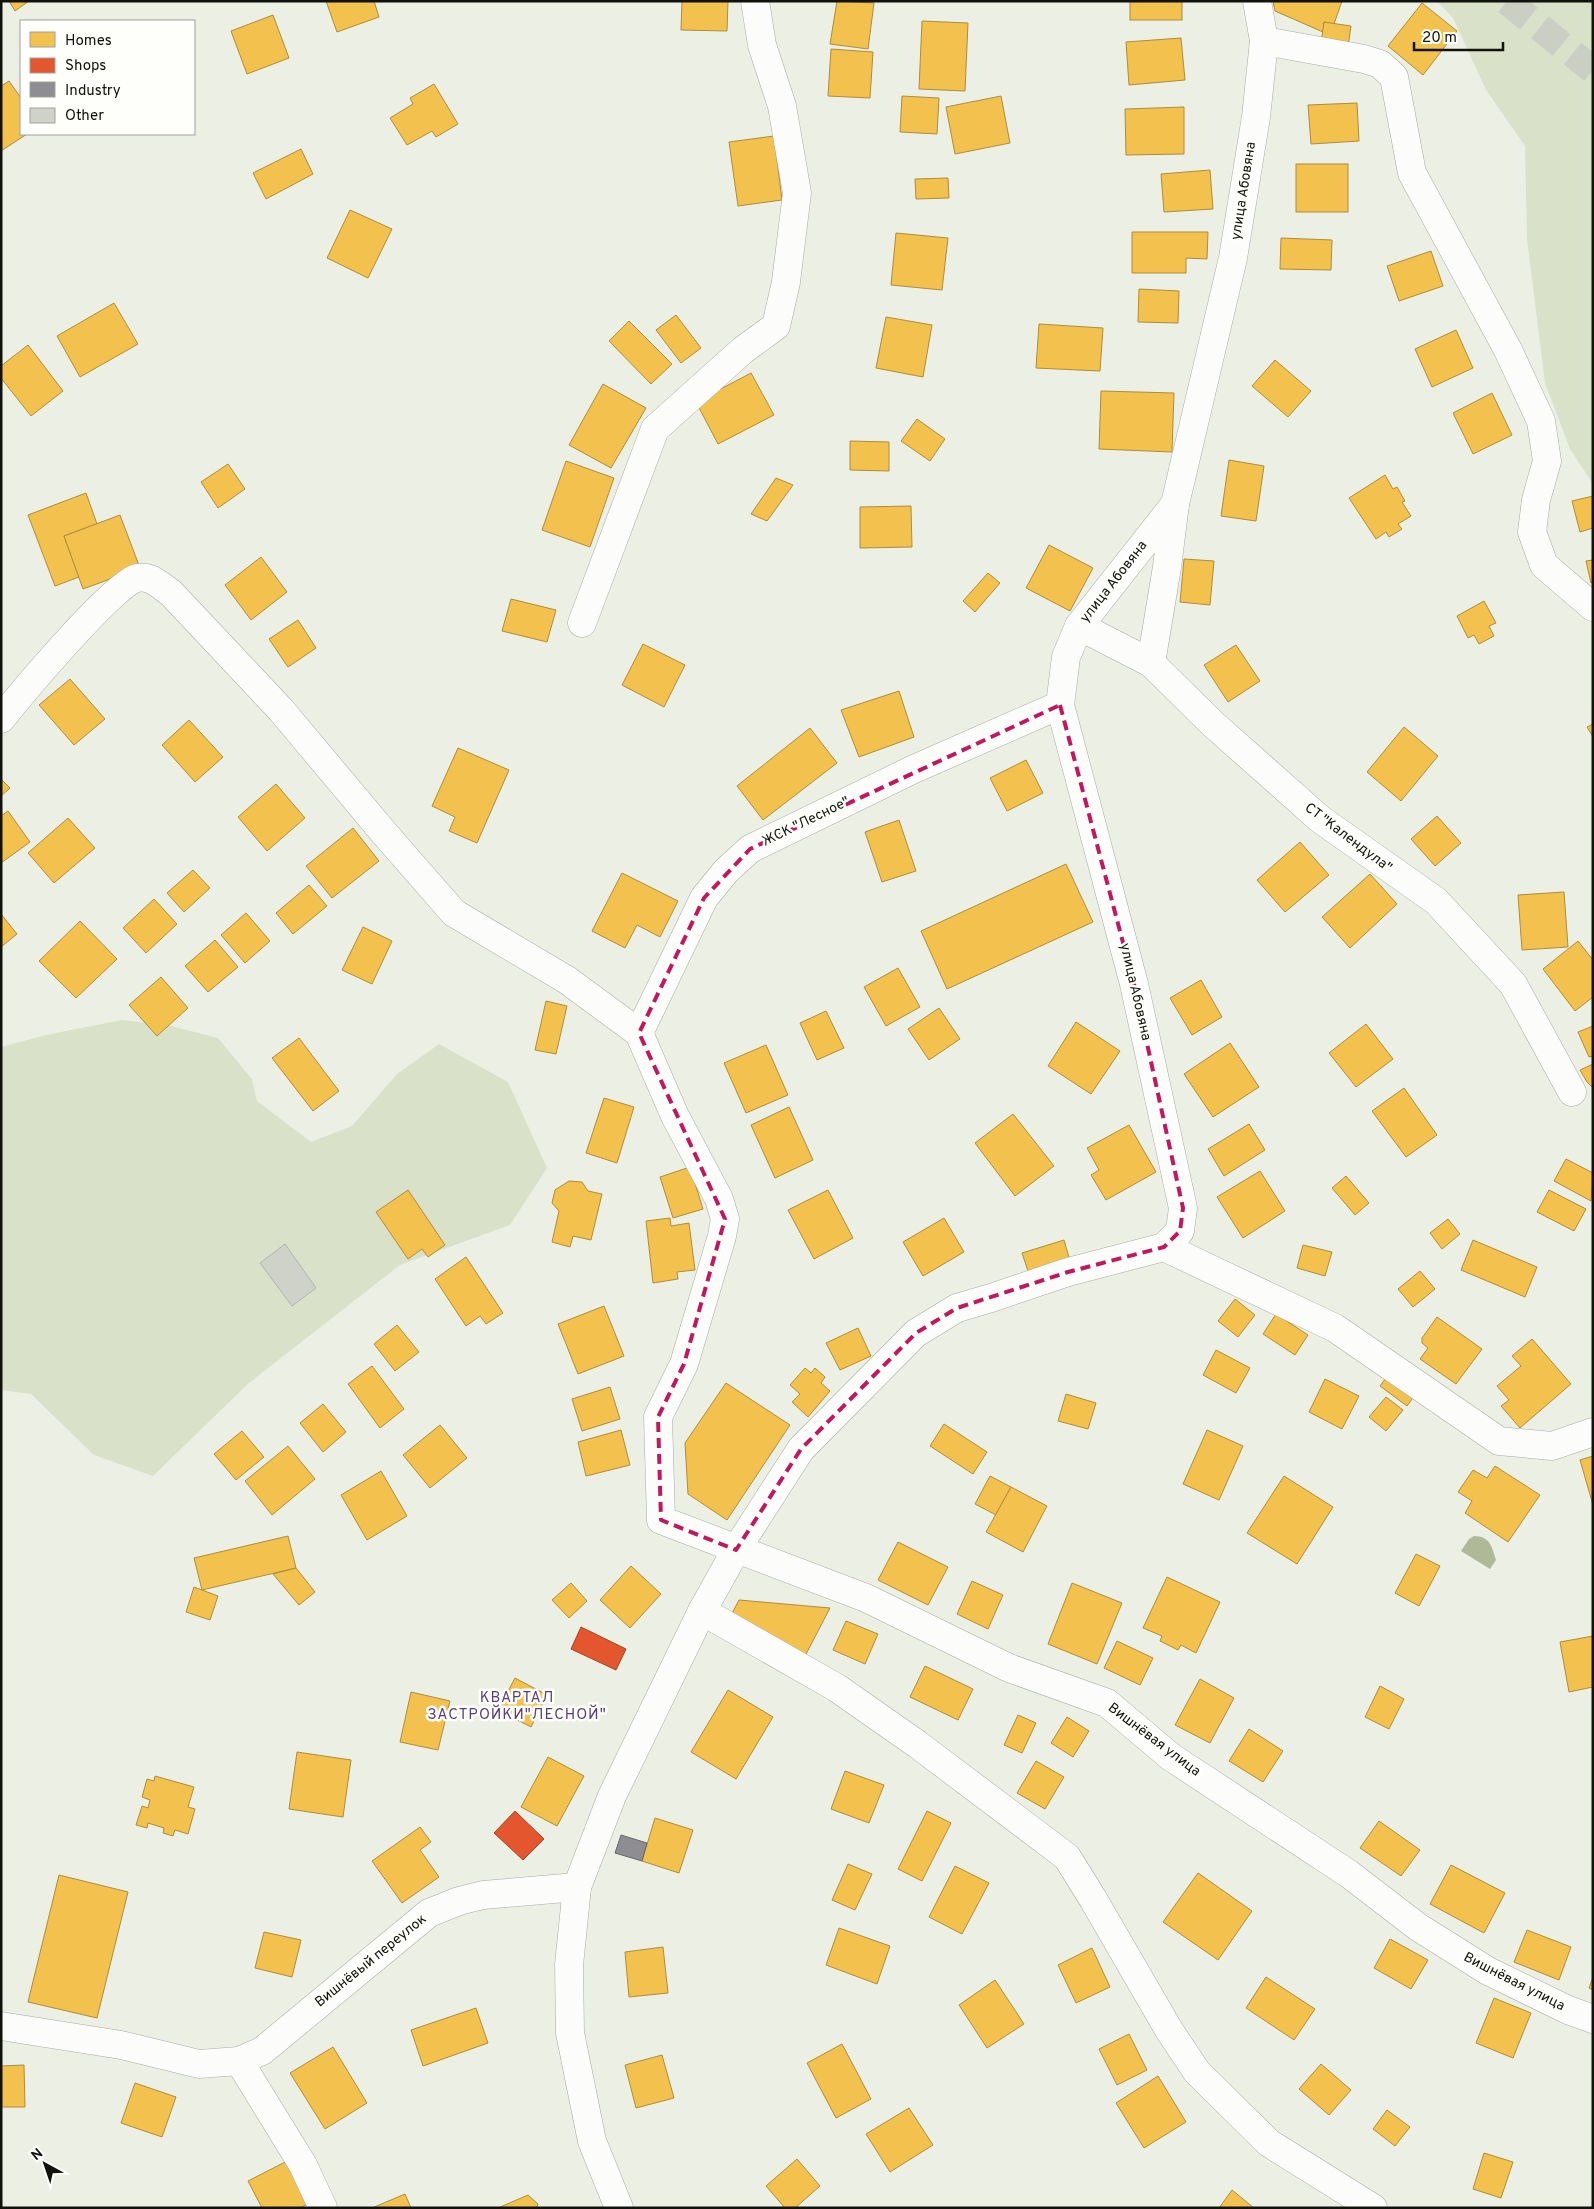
<svg xmlns="http://www.w3.org/2000/svg" width="1594" height="2209" font-family="Overpass,sans-serif">
<style>
.green{fill:#d9e1c9}
.water{fill:#afb998}
.homes{fill:#f2c14e;stroke:#ae8c3a}
.shops{fill:#e4572e;stroke:#a44224}
.industry{fill:#8d8d92;stroke:#68686a}
.building{fill:#cfd2c9;stroke:#b1b4ab}
.lines{fill:none;stroke-linecap:round;stroke-linejoin:round}
.highway-tunnel{stroke:#cbcfc3;stroke-width:28;stroke-dasharray:28 14;stroke-linecap:butt}
.street-casing{stroke:#a8aaa2;stroke-width:29}
.secondary-casing{stroke:#a8aaa2;stroke-width:29}
.street{stroke:#fcfdfb;stroke-width:28}
.secondary{stroke:#fcfdfb;stroke-width:28}
.marked{fill:none;stroke:#c2185b;stroke-width:4;stroke-dasharray:10 6;stroke-linejoin:round}
.labels{text-anchor:middle;dominant-baseline:central;stroke-width:5;stroke-linejoin:round;paint-order:stroke}
.street-label{font-size:14px;fill:#10120b;stroke:#fefffb}
.neighbourhood-label{font-size:15px;letter-spacing:1px;fill:#583f7b;stroke:#fefffb}
</style>
<rect width="100%" height="100%" fill="#ecf0e4"/>
<g class="green">
<path d="M1437,1H1593V484L1570,449L1545,383L1527,239L1525,146L1486,90L1453,18Z"/>
<path d="M122,1020L167,1025L218,1038L252,1079L257,1101L311,1142L352,1126L397,1074L439,1044L508,1082L547,1168L510,1225L400,1265L249,1383L153,1476L94,1455L31,1394L1,1390V1047L46,1035Z"/>
</g>
<path class="water" d="M1474,1536C1490,1536 1492,1547 1496,1560L1490,1569L1461,1551L1469,1539Z"/>
<g class="homes">
<path d="M9,1H29L15,11Z"/>
<path d="M326,1H374L379,17L337,32Z"/>
<path d="M682,1H728L727,31L681,30Z"/>
<path d="M837,1L874,3L868,49L830,44Z"/>
<rect x="1130" y="1" width="52" height="19"/>
<path d="M1273,1H1342L1334,24L1324,22L1323,32L1275,11Z"/>
<path d="M1422,3L1457,31L1423,75L1388,46Z"/>
<path d="M273,15L289,58L247,74L231,31Z"/>
<path d="M922,21L968,23L965,91L919,89Z"/>
<path d="M1324,22L1351,26L1348,47L1321,43Z"/>
<path d="M1181,38L1185,80L1129,85L1126,42Z"/>
<path d="M831,49L873,52L870,98L828,96Z"/>
<path d="M9,81L21,98V134H27L1,151V86Z"/>
<path d="M434,84L458,124L436,137L432,131L407,145L390,118L413,104L410,98Z"/>
<path d="M902,96L939,98L937,134L900,132Z"/>
<path d="M1001,96L1010,143L955,154L946,107Z"/>
<path d="M1357,103L1359,141L1311,144L1308,105Z"/>
<path d="M1184,107V154L1126,155L1125,109Z"/>
<path d="M774,136L782,200L738,206L729,142Z"/>
<path d="M301,149L313,174L266,199L253,173Z"/>
<rect x="1296" y="164" width="52" height="48"/>
<path d="M1210,170L1213,209L1164,212L1161,174Z"/>
<path d="M948,178L949,198L916,199L915,179Z"/>
<path d="M350,210L392,229L368,278L327,258Z"/>
<path d="M1132,232H1208L1207,259L1186,258V273H1132Z"/>
<path d="M896,233L948,238L942,290L891,285Z"/>
<path d="M1281,238L1332,240L1331,270L1280,269Z"/>
<path d="M1431,251L1443,286L1399,301L1387,266Z"/>
<path d="M1139,289L1179,291L1178,323L1138,322Z"/>
<path d="M114,303L138,344L80,377L57,336Z"/>
<path d="M676,315L701,348L681,363L656,330Z"/>
<path d="M886,317L932,325L923,377L876,368Z"/>
<path d="M629,321L672,364L651,384L609,341Z"/>
<path d="M1039,324L1103,328L1100,371L1036,368Z"/>
<path d="M1456,330L1473,368L1432,387L1415,349Z"/>
<path d="M28,345L63,391L31,416L1,378V366Z"/>
<path d="M1275,360L1311,391L1288,417L1252,386Z"/>
<path d="M751,373L774,415L718,444L696,402Z"/>
<path d="M603,384L646,408L611,468L569,445Z"/>
<path d="M1101,391L1174,393L1172,452L1099,449Z"/>
<path d="M1492,393L1512,435L1473,454L1453,413Z"/>
<path d="M917,419L945,439L930,461L901,441Z"/>
<path d="M850,441L889,442V471L850,470Z"/>
<path d="M1229,460L1264,466L1256,521L1221,516Z"/>
<path d="M566,461L614,478L590,547L542,530Z"/>
<path d="M228,464L245,489L218,508L201,482Z"/>
<path d="M1385,475L1393,489L1397,487L1405,501L1402,502L1411,516L1398,524L1402,529L1389,537L1386,532L1376,539L1349,498Z"/>
<path d="M776,478L793,485L767,521L751,514Z"/>
<path d="M86,493L97,524L64,536L79,577L55,586L28,515Z"/>
<path d="M1593,496V528L1580,532L1572,501Z"/>
<path d="M911,506L912,547L860,548V507Z"/>
<path d="M120,515L140,568L83,589L64,536Z"/>
<path d="M1049,545L1093,568L1070,611L1026,588Z"/>
<path d="M261,557L287,592L251,620L225,585Z"/>
<path d="M1184,559L1214,561L1210,605L1180,602Z"/>
<path d="M1593,560V582L1591,583L1586,561Z"/>
<path d="M988,573L1000,583L975,612L963,601Z"/>
<path d="M511,599L556,610L547,642L502,631Z"/>
<path d="M1484,601L1496,623L1489,626L1494,636L1479,644L1474,635L1468,638L1457,616Z"/>
<path d="M298,620L316,648L288,667L269,639Z"/>
<path d="M643,644L685,665L664,707L622,685Z"/>
<path d="M1236,645L1260,681L1228,702L1204,665Z"/>
<path d="M70,679L105,719L74,745L39,705Z"/>
<path d="M899,691L914,737L859,757L841,710Z"/>
<path d="M189,720L223,757L195,782L162,745Z"/>
<path d="M1593,724V737L1587,727Z"/>
<path d="M1404,727L1438,756L1401,801L1367,772Z"/>
<path d="M810,728L837,763L763,820L737,786Z"/>
<path d="M458,748L509,770L477,843L449,831L455,817L432,806Z"/>
<path d="M1026,760L1043,793L1007,811L990,778Z"/>
<path d="M1,779L10,788L1,796Z"/>
<path d="M276,784L305,818L267,851L238,817Z"/>
<path d="M8,811L30,842L1,863V816Z"/>
<path d="M1437,816L1461,843L1435,866L1411,839Z"/>
<path d="M68,818L95,848L54,883L28,853Z"/>
<path d="M899,820L916,871L882,882L865,832Z"/>
<path d="M353,828L379,861L332,898L306,866Z"/>
<path d="M1300,842L1329,875L1285,912L1257,880Z"/>
<path d="M1066,864L1093,922L947,989L921,931Z"/>
<path d="M193,870L210,888L184,912L167,893Z"/>
<path d="M622,873L678,901L660,937L637,925L625,948L592,931Z"/>
<path d="M1370,874L1397,904L1350,948L1322,917Z"/>
<path d="M309,885L327,906L293,934L276,913Z"/>
<path d="M1564,892L1568,947L1522,950L1518,895Z"/>
<path d="M154,899L177,924L146,953L123,928Z"/>
<path d="M246,913L270,941L245,963L221,935Z"/>
<path d="M1,914L17,934L1,947Z"/>
<path d="M80,921L117,959L76,998L39,961Z"/>
<path d="M363,927L392,941L372,984L342,970Z"/>
<path d="M215,940L238,967L208,992L185,966Z"/>
<path d="M1578,941L1593,960V997L1575,1011L1543,969Z"/>
<path d="M898,968L920,1007L886,1026L864,987Z"/>
<path d="M161,977L188,1008L157,1036L129,1005Z"/>
<path d="M1201,980L1222,1017L1192,1035L1170,998Z"/>
<path d="M546,1001L567,1006L556,1054L535,1050Z"/>
<path d="M939,1008L960,1039L929,1060L908,1029Z"/>
<path d="M826,1011L844,1048L817,1060L800,1023Z"/>
<path d="M1076,1022L1120,1051L1091,1094L1048,1066Z"/>
<path d="M1366,1024L1393,1059L1356,1087L1329,1053Z"/>
<path d="M1593,1026V1056L1589,1057L1578,1032Z"/>
<path d="M299,1038L339,1091L313,1111L272,1058Z"/>
<path d="M1230,1043L1259,1087L1213,1117L1184,1074Z"/>
<path d="M766,1045L788,1095L746,1113L724,1063Z"/>
<path d="M1593,1064V1087H1592L1587,1082L1580,1070Z"/>
<path d="M1404,1088L1437,1135L1406,1157L1372,1111Z"/>
<path d="M604,1098L634,1107L617,1163L586,1153Z"/>
<path d="M789,1107L813,1160L775,1178L751,1125Z"/>
<path d="M1013,1114L1054,1166L1015,1196L975,1143Z"/>
<path d="M1249,1124L1265,1150L1224,1176L1208,1149Z"/>
<path d="M1129,1125L1156,1172L1106,1200L1091,1175L1099,1170L1087,1148Z"/>
<path d="M1566,1159L1593,1173L1591,1201L1554,1181Z"/>
<path d="M690,1167L703,1209L673,1218L660,1177Z"/>
<path d="M1260,1171L1285,1211L1243,1238L1217,1197Z"/>
<path d="M1346,1176L1369,1203L1355,1215L1332,1188Z"/>
<path d="M569,1181L582,1182L588,1191L602,1194L591,1240L573,1236L570,1247L552,1242L559,1211L552,1203L555,1190Z"/>
<path d="M408,1190L445,1245L428,1257L422,1249L408,1259L376,1212Z"/>
<path d="M828,1190L853,1238L814,1259L788,1210Z"/>
<path d="M1549,1190L1586,1209L1574,1231L1537,1212Z"/>
<path d="M670,1218L671,1226L689,1223L695,1270L677,1272L678,1279L653,1283L646,1221Z"/>
<path d="M944,1218L964,1252L923,1276L903,1242Z"/>
<path d="M1448,1219L1460,1234L1442,1249L1430,1233Z"/>
<path d="M1064,1240L1070,1261L1029,1274L1022,1253Z"/>
<path d="M1473,1240L1537,1267L1525,1297L1461,1270Z"/>
<path d="M1303,1245L1332,1252L1325,1276L1297,1268Z"/>
<path d="M466,1257L503,1313L486,1324L480,1316L466,1326L435,1279Z"/>
<path d="M1420,1271L1435,1289L1413,1307L1398,1289Z"/>
<path d="M1235,1299L1255,1315L1238,1337L1218,1321Z"/>
<path d="M604,1306L624,1356L578,1374L558,1324Z"/>
<path d="M1276,1314L1308,1335L1295,1355L1263,1334Z"/>
<path d="M1437,1317L1482,1349L1456,1384L1420,1359L1428,1348L1422,1343V1338Z"/>
<path d="M397,1325L419,1352L395,1371L374,1344Z"/>
<path d="M858,1328L871,1356L840,1370L826,1343Z"/>
<path d="M1532,1339L1571,1384L1520,1428L1501,1406L1509,1400L1497,1386L1521,1366L1512,1356Z"/>
<path d="M1216,1350L1250,1368L1236,1393L1203,1375Z"/>
<path d="M372,1366L404,1409L380,1428L348,1384Z"/>
<path d="M805,1368L811,1373L815,1368L825,1377L821,1383L830,1391L808,1417L792,1402L800,1394L790,1385Z"/>
<path d="M1388,1375L1415,1395L1407,1406L1380,1386Z"/>
<path d="M1325,1379L1359,1396L1342,1429L1309,1412Z"/>
<path d="M726,1383L790,1425L727,1520L688,1494L685,1443Z"/>
<path d="M610,1387L620,1419L582,1431L572,1399Z"/>
<path d="M1066,1394L1096,1403L1088,1429L1058,1421Z"/>
<path d="M1386,1397L1403,1410L1386,1431L1369,1417Z"/>
<path d="M323,1404L346,1432L323,1452L300,1423Z"/>
<path d="M944,1424L987,1452L973,1474L930,1446Z"/>
<path d="M440,1425L467,1458L430,1488L403,1455Z"/>
<path d="M621,1430L630,1465L586,1476L578,1442Z"/>
<path d="M1207,1430L1243,1446L1219,1500L1183,1484Z"/>
<path d="M242,1431L264,1457L236,1480L214,1454Z"/>
<path d="M288,1446L315,1479L272,1515L245,1481Z"/>
<path d="M1593,1456V1505L1580,1460Z"/>
<path d="M1495,1466L1540,1495L1508,1542L1465,1513L1472,1501L1458,1492L1473,1470L1487,1478Z"/>
<path d="M381,1471L407,1516L367,1540L341,1495Z"/>
<path d="M990,1476L1011,1487L996,1515L975,1504Z"/>
<path d="M1284,1476L1333,1507L1297,1564L1247,1533Z"/>
<path d="M1011,1487L1047,1506L1023,1552L986,1532Z"/>
<path d="M288,1536L296,1568L202,1590L194,1558Z"/>
<path d="M898,1542L948,1567L928,1605L878,1580Z"/>
<path d="M1416,1554L1440,1566L1419,1606L1395,1593Z"/>
<path d="M631,1566L661,1594L630,1628L600,1600Z"/>
<path d="M296,1568L315,1592L299,1605L273,1574Z"/>
<path d="M1167,1577L1220,1602L1196,1653L1181,1645L1178,1650L1160,1641L1162,1636L1143,1628Z"/>
<path d="M972,1581L1003,1595L988,1629L957,1614Z"/>
<path d="M571,1583L587,1601L569,1618L552,1600Z"/>
<path d="M1072,1583L1122,1603L1097,1664L1048,1644Z"/>
<path d="M194,1587L218,1596L210,1620L186,1612Z"/>
<path d="M739,1600L830,1608L804,1658L729,1619Z"/>
<path d="M846,1621L878,1634L865,1664L833,1650Z"/>
<path d="M1593,1636V1687L1569,1692L1560,1642Z"/>
<path d="M1117,1641L1153,1658L1140,1685L1104,1668Z"/>
<path d="M925,1666L973,1689L958,1720L910,1697Z"/>
<path d="M515,1678L547,1695L531,1727L498,1710Z"/>
<path d="M1200,1679L1234,1698L1210,1743L1175,1725Z"/>
<path d="M1380,1686L1404,1699L1389,1729L1365,1717Z"/>
<path d="M728,1690L773,1717L736,1779L691,1752Z"/>
<path d="M411,1692L450,1701L438,1750L400,1742Z"/>
<path d="M1018,1715L1036,1723L1022,1753L1004,1745Z"/>
<path d="M1067,1717L1089,1731L1073,1757L1051,1743Z"/>
<path d="M1249,1729L1283,1751L1263,1782L1229,1761Z"/>
<path d="M297,1752L351,1760L343,1817L289,1809Z"/>
<path d="M548,1757L584,1776L557,1826L521,1807Z"/>
<path d="M1036,1761L1064,1777L1045,1809L1017,1793Z"/>
<path d="M845,1771L884,1785L869,1823L831,1809Z"/>
<path d="M155,1776L194,1787L188,1807L195,1809L188,1834L175,1830L173,1836L163,1833L164,1828L148,1823L147,1828L136,1825L142,1806L148,1808L150,1800L142,1797L147,1779L154,1781Z"/>
<path d="M927,1811L951,1823L922,1881L898,1869Z"/>
<path d="M655,1818L693,1830L679,1873L642,1861Z"/>
<path d="M1379,1821L1420,1850L1401,1876L1360,1848Z"/>
<path d="M420,1827L431,1842L420,1850L439,1877L402,1903L372,1861Z"/>
<path d="M848,1864L872,1874L855,1910L832,1900Z"/>
<path d="M1451,1865L1505,1893L1484,1933L1430,1904Z"/>
<path d="M955,1866L989,1883L962,1934L929,1917Z"/>
<path d="M1198,1873L1252,1911L1218,1960L1163,1922Z"/>
<path d="M59,1875L128,1892L97,2018L28,2002Z"/>
<path d="M839,1928L890,1946L877,1984L826,1965Z"/>
<path d="M1527,1930L1571,1947L1559,1980L1514,1962Z"/>
<path d="M264,1932L301,1940L292,1977L255,1968Z"/>
<path d="M1390,1939L1428,1960L1411,1989L1374,1968Z"/>
<path d="M663,1947L668,1993L629,1997L625,1952Z"/>
<path d="M1092,1948L1110,1987L1076,2003L1058,1965Z"/>
<path d="M1266,1977L1315,2009L1294,2040L1246,2008Z"/>
<path d="M1593,1977V1990L1589,1988Z"/>
<path d="M995,1980L1024,2024L987,2048L959,2005Z"/>
<path d="M1494,1998L1531,2013L1513,2058L1476,2043Z"/>
<path d="M476,2008L488,2043L423,2066L411,2030Z"/>
<path d="M1129,2034L1147,2070L1117,2085L1099,2049Z"/>
<path d="M842,2044L871,2099L836,2118L807,2063Z"/>
<path d="M333,2047L367,2103L325,2129L290,2073Z"/>
<path d="M662,2055L674,2098L636,2108L625,2065Z"/>
<path d="M1321,2064L1351,2090L1329,2115L1299,2089Z"/>
<path d="M24,2065L25,2107H1V2066Z"/>
<path d="M1158,2076L1186,2122L1144,2148L1116,2103Z"/>
<path d="M135,2083L176,2097L162,2137L121,2123Z"/>
<path d="M909,2108L933,2145L890,2172L866,2134Z"/>
<path d="M1387,2110L1410,2127L1395,2146L1373,2129Z"/>
<path d="M1484,2153L1513,2162L1501,2198L1473,2189Z"/>
<path d="M797,2159L820,2186L795,2208H785L766,2186Z"/>
<path d="M289,2160L311,2202L300,2208H262L248,2181Z"/>
<path d="M1232,2190L1254,2208H1219Z"/>
<path d="M405,2194L411,2208H372Z"/>
<path d="M528,2195L538,2204L537,2208H498Z"/>
</g>
<g class="shops">
<path d="M581,1627L626,1649L616,1670L571,1649Z"/>
<path d="M515,1811L544,1839L523,1860L494,1833Z"/>
</g>
<path class="industry" d="M621,1835L647,1843L642,1861L615,1853Z"/>
<path class="building" d="M285,1244L316,1288L292,1306L260,1263Z"/>
<g class="lines">
<path class="highway-tunnel" d="M1507,1L1593,70"/>
<defs>
<g id="street">
<path d="M1264,41L1364,59L1380,64L1394,77L1412,173L1508,350L1541,421L1547,461L1536,500L1532,532L1544,565L1593,607"/>
<path d="M582,623L655,429L743,350L776,326L786,282L797,193L782,106L762,45L755,1"/>
<path d="M1079,626L1151,663L1213,724L1320,819L1436,901L1513,984L1572,1092"/>
<path d="M1151,663L1167,567L1175,504"/>
<path d="M1,719C21,694 113,584 137,578C151,575 161,586 171,593L281,710L385,834L454,913L567,980L639,1033L675,1116L719,1199L725,1219L722,1236L684,1364L658,1417L661,1520L866,1598L1009,1668L1107,1703L1171,1757L1349,1874L1418,1927L1488,1971L1568,2010L1593,2019"/>
<path d="M639,1033L704,898L726,871L750,849L914,769L1060,705"/>
<path d="M1164,1247L1335,1328L1499,1441L1552,1446L1593,1432"/>
<path d="M702,1611L837,1688L917,1744L1067,1857L1093,1899L1169,2030L1197,2072L1269,2143L1373,2208"/>
<path d="M1,2026L121,2045L199,2064L239,2061L262,2051L429,1913L459,1901L483,1895L577,1887"/>
<path d="M239,2061L303,2165L323,2208"/>
</g>
<path id="secondary" d="M619,2208L592,2141L570,2033L569,1965L577,1887L612,1796L702,1611L736,1550L801,1449L916,1333L957,1308L991,1298L1068,1272L1164,1247L1180,1231L1183,1208L1134,984L1060,705L1066,657L1079,626L1175,504L1233,258L1256,117L1264,41L1257,1"/>
</defs>
<use href="#street" class="street-casing"/>
<use href="#secondary" class="secondary-casing"/>
<use href="#street" class="street"/>
<use href="#secondary" class="secondary"/>
</g>
<path class="marked" d="M1060,705L1134,984L1183,1208L1180,1231L1164,1247L1068,1272L957,1308L916,1333L801,1449L736,1550L661,1520L658,1417L684,1364L725,1219L639,1033L704,898L750,849Z"/>
<g class="labels">
<g class="street-label">
<text transform="translate(1244 191) rotate(-81)">улица Абовяна</text>
<text transform="translate(1114 582) rotate(-52)">улица Абовяна</text>
<text transform="translate(806 822) rotate(-26)">ЖСК "Лесное"</text>
<text transform="translate(1348 838) rotate(37)">СТ "Календула"</text>
<text transform="translate(1135 992) rotate(77)">улица Абовяна</text>
<text transform="translate(1154 1740) rotate(37)">Вишнёвая улица</text>
<text transform="translate(371 1961) rotate(-39)">Вишнёвый переулок</text>
<text transform="translate(1514 1982) rotate(27)">Вишнёвая улица</text>
</g>
<g class="neighbourhood-label">
<text x="517" y="1698">КВАРТАЛ<tspan x="517" dy="17">ЗАСТРОЙКИ"ЛЕСНОЙ"</tspan></text>
</g>
</g>
<rect width="1594" height="2209" fill="none" stroke="#10120b" stroke-width="5"/>
<rect x="20" y="20" width="175" height="115" fill="#fefffb" stroke="#9fa09b"/>
<rect x="30" y="32" width="25" height="15" fill="#f2c14e" stroke="#9fa09b"/>
<text x="65" y="45" font-size="15" fill="#10120b">Homes</text>
<rect x="30" y="58" width="25" height="15" fill="#e4572e" stroke="#9fa09b"/>
<text x="65" y="70" font-size="15" fill="#10120b">Shops</text>
<rect x="30" y="82" width="25" height="15" fill="#8d8d92" stroke="#9fa09b"/>
<text x="65" y="95" font-size="15" fill="#10120b">Industry</text>
<rect x="30" y="108" width="25" height="15" fill="#cfd2c9" stroke="#9fa09b"/>
<text x="65" y="120" font-size="15" fill="#10120b">Other</text>
<g transform="translate(45 2164) rotate(320)" stroke="#fefffb" stroke-width="4" paint-order="stroke">
<path d="M0-4L9 19L0 12L-9 19Z" fill="#10120b"/>
<text y="-8" font-size="14" font-weight="bold" text-anchor="middle" fill="#10120b">N</text>
</g>
<path d="M1414 42v8h89v-8" fill="none" stroke="#10120b" stroke-width="2.5"/>
<text x="1422" y="42" font-size="15" fill="#10120b" stroke="#fefffb" stroke-width="4" paint-order="stroke">20 m</text>
</svg>
